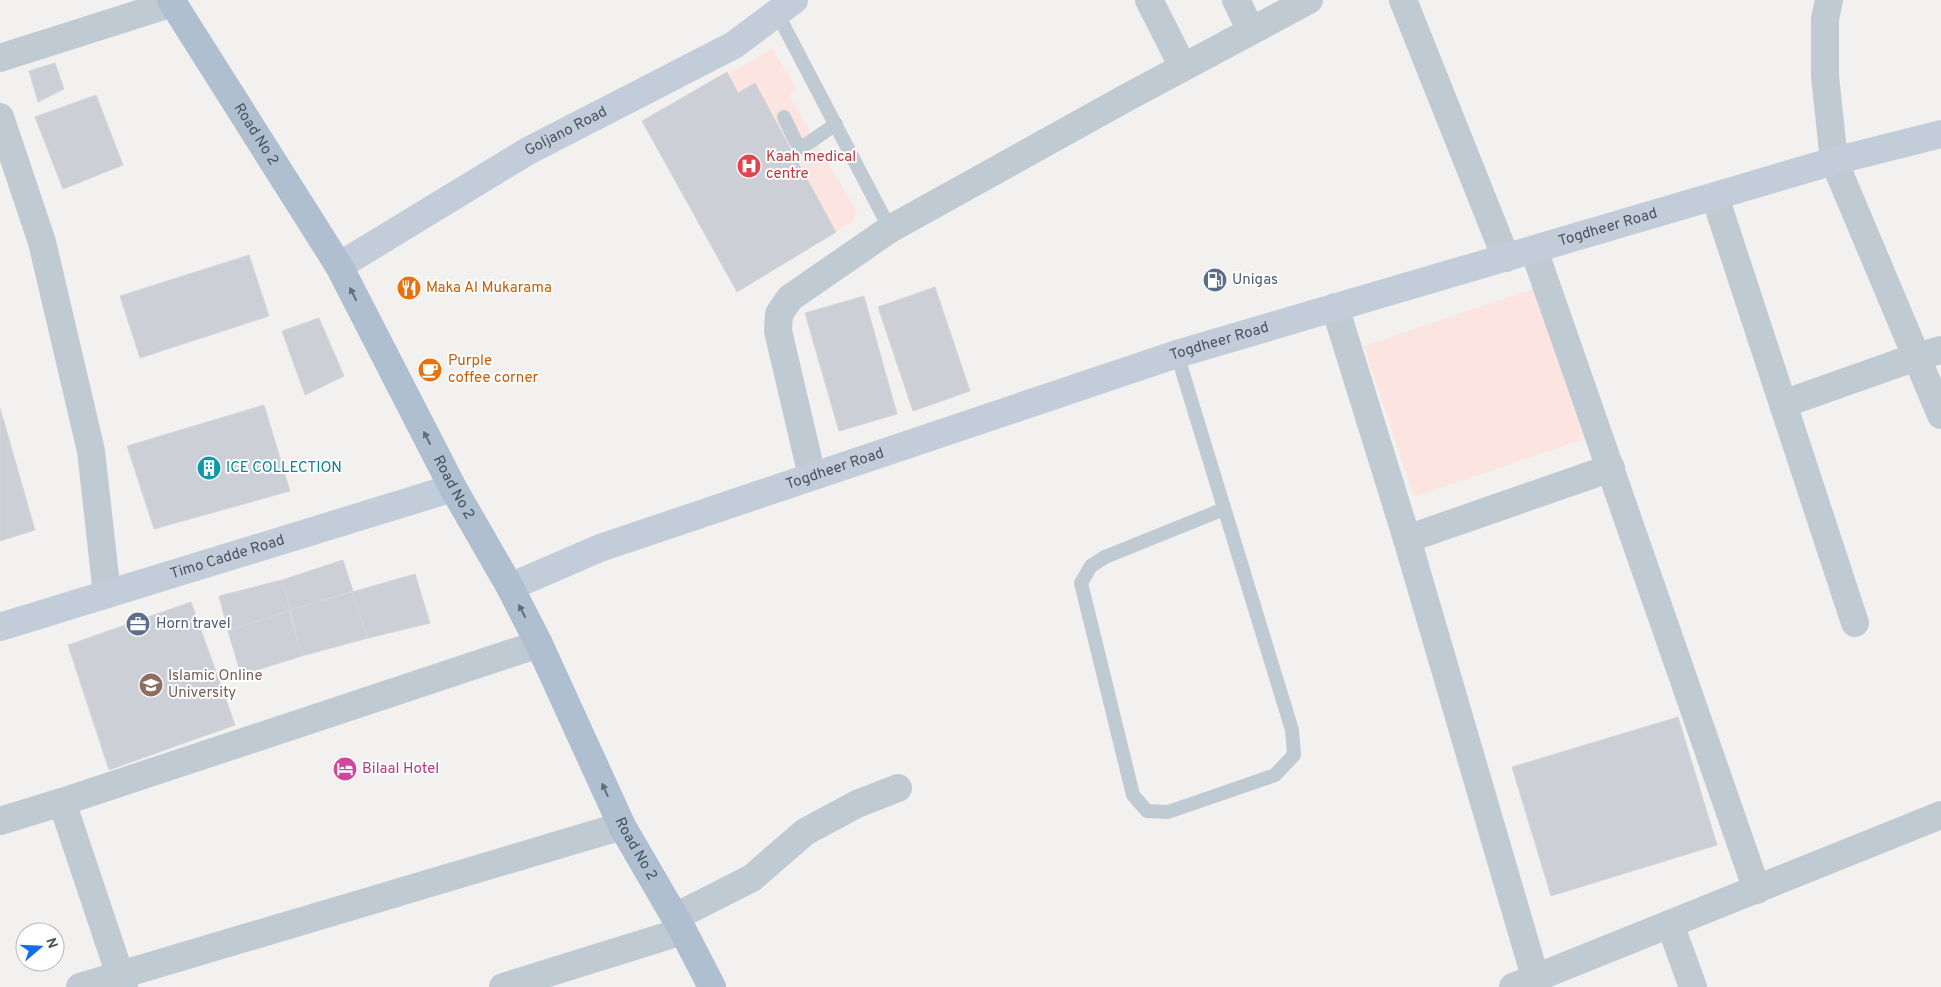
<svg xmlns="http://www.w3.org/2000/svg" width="1941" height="987" font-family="Overpass,sans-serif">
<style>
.medical{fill:#fce4e1}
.building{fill:#cccfd5;stroke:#d4d6dc}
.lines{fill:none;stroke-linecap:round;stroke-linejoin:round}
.lane{stroke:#c0cad2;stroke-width:14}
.street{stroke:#c0cad2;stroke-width:28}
.secondary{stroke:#c2cdd9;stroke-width:28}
.primary{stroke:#afbfcf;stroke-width:28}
.oneway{fill:#616e7a}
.labels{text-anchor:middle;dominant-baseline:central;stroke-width:4;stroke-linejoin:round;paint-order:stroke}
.street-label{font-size:15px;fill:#47535e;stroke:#fff}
.health-label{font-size:15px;fill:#be3a42;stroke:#fff;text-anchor:start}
.service-label{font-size:15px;fill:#4e5e75;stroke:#fff;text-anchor:start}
.food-label{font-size:15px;fill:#c56008;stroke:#fff;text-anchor:start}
.culture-label{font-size:15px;fill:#0d838f;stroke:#fff;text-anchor:start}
.education-label{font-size:15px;fill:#785e54;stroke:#fff;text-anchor:start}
.hotel-label{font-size:15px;fill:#b23c85;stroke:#fff;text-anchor:start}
</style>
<rect width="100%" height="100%" fill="#f3f0f0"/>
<g class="medical">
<path d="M772,49L797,90L789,95L857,212L852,222L737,292L642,121L727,72L729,74Z"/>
<path d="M1533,289L1584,439L1414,497L1364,346Z"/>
</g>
<g class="building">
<path d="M55,63L64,89L38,102L29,71Z"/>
<path d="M727,72L738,93L755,83L836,232L737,292L642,121Z"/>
<path d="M96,95L123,165L63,189L35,117Z"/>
<path d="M249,255L269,316L140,358L120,296Z"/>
<path d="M935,287L970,391L913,411L878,307Z"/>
<path d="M864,296L897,414L839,431L805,313Z"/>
<path d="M319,318L344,376L305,395L282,331Z"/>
<path d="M264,405L290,491L154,529L127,446Z"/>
<path d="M0,408L35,530L0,541Z"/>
<path d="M343,560L353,591L290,610L282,580Z"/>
<path d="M415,574L430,623L368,638L352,592Z"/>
<path d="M282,580L290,610L228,631L219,596Z"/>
<path d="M352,592L368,638L302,656L290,610Z"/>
<path d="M191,602L235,725L109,770L68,645Z"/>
<path d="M289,611L302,656L241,675L228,631Z"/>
<path d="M1678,717L1717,845L1551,896L1512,767Z"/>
</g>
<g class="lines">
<g class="lane">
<path d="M777,13L890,229"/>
<path d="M784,117L796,142L801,147L810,142L836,124"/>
<path d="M1177,354L1292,730L1294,755L1275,775L1168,812L1147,811L1133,795L1081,583L1091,566L1105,557L1224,509"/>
</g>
<g class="street">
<path d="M1149,0L1183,67"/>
<path d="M1236,0L1251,31"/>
<path d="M1403,0L1506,258"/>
<path d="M1829,0L1825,19V76L1834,161L1941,415"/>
<path d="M0,58L173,3"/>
<path d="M0,117L42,242L91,451L107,594"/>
<path d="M1715,197L1855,623"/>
<path d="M1534,250L1757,890"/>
<path d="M1335,307L1407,539L1538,987"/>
<path d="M1783,404L1916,357L1941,350"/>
<path d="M812,476L778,331L779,314L790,298L890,229L1126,98L1309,0"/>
<path d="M1407,539L1611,468"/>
<path d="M62,802L124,987"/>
<path d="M0,821L62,802L539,644"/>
<path d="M675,917L752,878L805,832L857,804L898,788"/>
<path d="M1670,924L1693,987"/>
<path d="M80,987L622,826"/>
<path d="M503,987L683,931"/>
<path d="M1513,987L1941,815"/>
</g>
<g class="secondary">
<path id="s1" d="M339,266L528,151L734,45L794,0"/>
<path id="s2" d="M510,587L600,548L1177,354L1834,161L1941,134"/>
<path id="s3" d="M0,627L453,488"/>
</g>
<path class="primary" id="s4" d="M171,0L339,266L453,488L510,587L539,644L622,826L683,931L712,987"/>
</g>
<defs><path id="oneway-solid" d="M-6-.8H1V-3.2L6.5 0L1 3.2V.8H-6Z" transform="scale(1.25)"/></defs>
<g class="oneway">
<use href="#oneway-solid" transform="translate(353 294) rotate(-117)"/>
<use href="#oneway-solid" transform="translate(427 438) rotate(-117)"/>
<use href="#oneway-solid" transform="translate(522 611) rotate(-117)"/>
<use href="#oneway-solid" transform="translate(605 790) rotate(-114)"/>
</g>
<defs>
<symbol id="hospital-disc" viewBox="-11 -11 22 22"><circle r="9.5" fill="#e0444e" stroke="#fff"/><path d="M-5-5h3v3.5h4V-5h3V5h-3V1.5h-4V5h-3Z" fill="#fff"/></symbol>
<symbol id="fuel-disc" viewBox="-11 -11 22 22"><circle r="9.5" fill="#5c6f8a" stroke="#fff"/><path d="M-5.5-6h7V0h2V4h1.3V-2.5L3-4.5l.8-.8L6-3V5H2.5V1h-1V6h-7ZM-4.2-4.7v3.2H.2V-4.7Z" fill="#fff"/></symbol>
<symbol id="restaurant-disc" viewBox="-11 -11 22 22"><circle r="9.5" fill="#e8710a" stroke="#fff"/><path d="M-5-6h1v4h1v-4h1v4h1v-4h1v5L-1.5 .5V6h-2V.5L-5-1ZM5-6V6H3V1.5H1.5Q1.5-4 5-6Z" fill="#fff"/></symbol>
<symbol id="cafe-disc" viewBox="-11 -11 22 22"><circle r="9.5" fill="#e8710a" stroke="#fff"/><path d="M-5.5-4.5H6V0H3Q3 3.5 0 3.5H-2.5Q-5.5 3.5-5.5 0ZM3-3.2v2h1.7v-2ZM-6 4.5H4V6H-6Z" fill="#fff"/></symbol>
<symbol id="building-disc" viewBox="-11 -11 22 22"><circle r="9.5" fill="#0f9aa8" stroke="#fff"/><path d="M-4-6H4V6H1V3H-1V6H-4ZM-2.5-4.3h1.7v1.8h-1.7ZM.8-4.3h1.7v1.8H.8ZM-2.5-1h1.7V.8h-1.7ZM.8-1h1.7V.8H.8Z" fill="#fff"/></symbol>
<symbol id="office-disc" viewBox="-11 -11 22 22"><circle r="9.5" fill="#5c6f8a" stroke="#fff"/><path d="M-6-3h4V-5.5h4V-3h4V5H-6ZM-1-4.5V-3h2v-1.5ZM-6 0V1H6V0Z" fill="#fff"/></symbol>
<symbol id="university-disc" viewBox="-11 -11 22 22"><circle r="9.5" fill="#8d6e63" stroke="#fff"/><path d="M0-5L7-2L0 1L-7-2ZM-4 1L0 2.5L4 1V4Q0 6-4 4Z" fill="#fff"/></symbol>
<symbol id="hotel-disc" viewBox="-11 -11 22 22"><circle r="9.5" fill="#d1479c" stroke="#fff"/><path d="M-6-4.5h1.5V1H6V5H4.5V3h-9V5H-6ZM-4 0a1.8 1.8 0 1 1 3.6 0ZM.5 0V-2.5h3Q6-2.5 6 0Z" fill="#fff"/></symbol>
</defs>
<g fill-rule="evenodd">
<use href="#hospital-disc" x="735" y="152" width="28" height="28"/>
<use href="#fuel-disc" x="1201" y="266" width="28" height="28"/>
<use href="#restaurant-disc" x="395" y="274" width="28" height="28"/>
<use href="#cafe-disc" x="416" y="356" width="28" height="28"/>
<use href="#building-disc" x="195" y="454" width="28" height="28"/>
<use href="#office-disc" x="124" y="610" width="28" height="28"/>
<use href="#university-disc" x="137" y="671" width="28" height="28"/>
<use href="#hotel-disc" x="331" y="755" width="28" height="28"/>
</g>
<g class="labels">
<g class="street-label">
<text stroke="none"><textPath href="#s1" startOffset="264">Goljano Road</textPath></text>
<text stroke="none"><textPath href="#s4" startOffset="159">Road No 2</textPath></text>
<text stroke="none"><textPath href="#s2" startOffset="1156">Togdheer Road</textPath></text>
<text stroke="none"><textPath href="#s2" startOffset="751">Togdheer Road</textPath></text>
<text stroke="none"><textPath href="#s2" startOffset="346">Togdheer Road</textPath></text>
<text stroke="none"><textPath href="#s4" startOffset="564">Road No 2</textPath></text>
<text stroke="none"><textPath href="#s3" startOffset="238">Timo Cadde Road</textPath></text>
<text stroke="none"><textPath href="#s4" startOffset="969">Road No 2</textPath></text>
</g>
<g class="health-label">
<text x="766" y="157">Kaah medical<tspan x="766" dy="17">centre</tspan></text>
</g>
<g class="service-label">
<text x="1232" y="280">Unigas</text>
<text x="156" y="624">Horn travel</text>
</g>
<g class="food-label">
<text x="426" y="288">Maka Al Mukarama</text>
<text x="448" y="361">Purple<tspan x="448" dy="17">coffee corner</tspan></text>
</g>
<g class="culture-label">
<text x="226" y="468">ICE COLLECTION</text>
</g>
<g class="education-label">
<text x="168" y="676">Islamic Online<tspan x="168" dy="17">University</tspan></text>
</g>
<g class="hotel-label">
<text x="362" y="769">Bilaal Hotel</text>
</g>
</g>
<g transform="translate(40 947) rotate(71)"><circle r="24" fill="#ffffff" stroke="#b5babf"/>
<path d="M0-4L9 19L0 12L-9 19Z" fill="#146de9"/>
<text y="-8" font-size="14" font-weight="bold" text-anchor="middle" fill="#47535e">N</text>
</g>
</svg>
